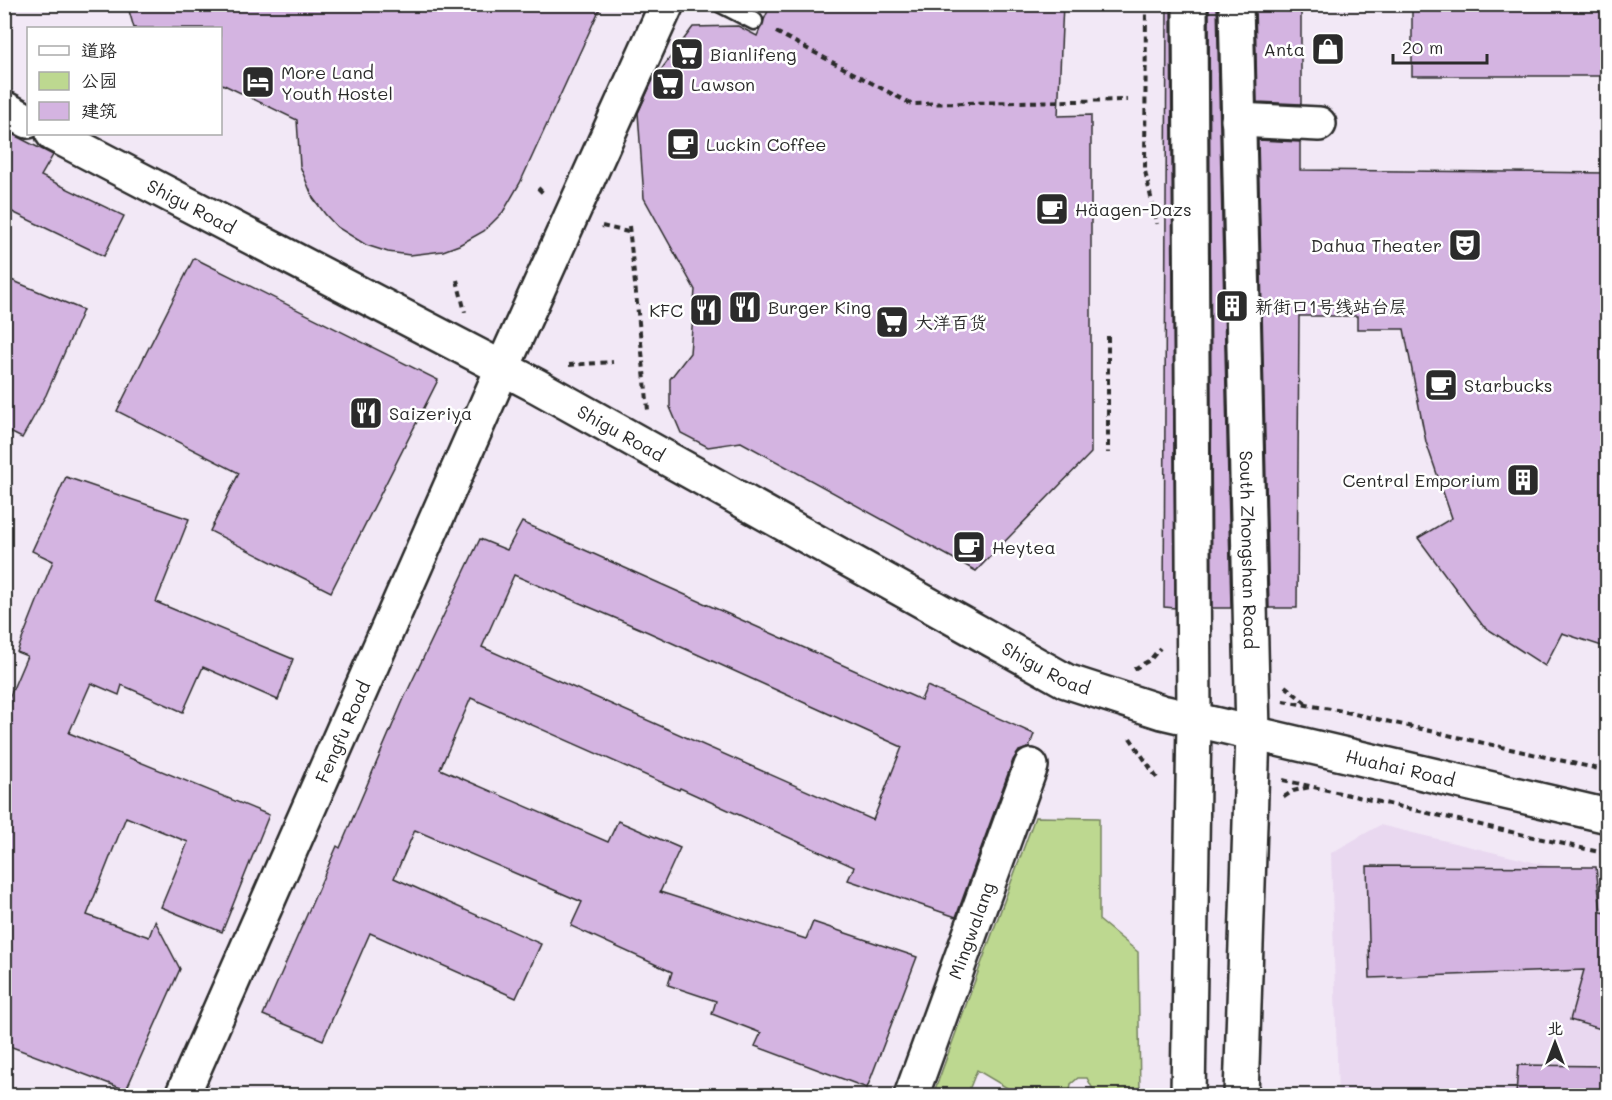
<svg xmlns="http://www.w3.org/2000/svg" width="1612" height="1100" font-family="Mali,'LXGW WenKai TC',sans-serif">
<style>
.built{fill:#e9d8f0}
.green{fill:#bdd890;stroke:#74825e;stroke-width:1.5}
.building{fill:#d4b4e1;stroke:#2b2b2b;stroke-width:1.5;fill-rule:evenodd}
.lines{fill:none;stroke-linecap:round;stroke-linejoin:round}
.lane-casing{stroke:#2b2b2b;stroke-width:21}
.street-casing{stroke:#2b2b2b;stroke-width:38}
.secondary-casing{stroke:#2b2b2b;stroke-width:38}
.primary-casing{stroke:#2b2b2b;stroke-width:38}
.path{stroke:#2b2b2b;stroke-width:4;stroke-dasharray:6 4.5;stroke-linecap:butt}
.lane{stroke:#fff;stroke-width:16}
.street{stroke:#fff;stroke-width:33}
.secondary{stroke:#fff;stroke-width:33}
.primary{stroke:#fff;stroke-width:33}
.labels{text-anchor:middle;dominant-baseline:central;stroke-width:5;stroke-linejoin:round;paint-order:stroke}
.poi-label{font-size:18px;fill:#2b2b2b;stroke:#fff;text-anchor:start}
.street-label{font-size:18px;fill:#2b2b2b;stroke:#fff}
</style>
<rect width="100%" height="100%" fill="#f2e8f6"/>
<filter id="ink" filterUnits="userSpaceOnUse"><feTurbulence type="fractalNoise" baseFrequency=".0167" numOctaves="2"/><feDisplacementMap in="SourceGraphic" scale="12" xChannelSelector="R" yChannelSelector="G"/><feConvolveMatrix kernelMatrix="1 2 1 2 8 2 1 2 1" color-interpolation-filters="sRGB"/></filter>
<g filter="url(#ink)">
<path class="built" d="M1380,825L1607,880V1095H1338L1331,853Z"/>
<path class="green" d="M1035,817L1099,818V920L1138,952L1140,1095H1096L1087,1078H1078L1071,1084L1069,1095H1019L977,1070L967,1095H933Z"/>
<g class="building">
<path d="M127,4H602L520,183L503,212L484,231L459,245L443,251L410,255L388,252L366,245L337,227L325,214L313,198L300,166L297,120L220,83V28H134Z"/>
<path d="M771,4H1063L1058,116L1091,115V453L976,571L741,442L708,447L681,433L670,407V379L690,353L695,290L644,198L638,113L652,82L693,27L738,26L757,36Z"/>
<path d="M1167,4H1171L1175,608L1164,607Z"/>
<path d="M1209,4H1217L1231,608H1212Z"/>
<path d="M1255,4H1301V104L1257,102Z"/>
<path d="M1412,4H1608V35L1601,51V76H1412Z"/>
<path d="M4,130L53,155L41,176L124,216L104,256L4,208Z"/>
<path d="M1258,140L1300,142V170L1608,173V648L1562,633L1545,666L1483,626L1418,538L1452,518L1426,442L1404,329H1357V316H1299L1297,608H1269Z"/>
<path d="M194,258L438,380L331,592L210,531L239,473L117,411Z"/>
<path d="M4,277L83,310L46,395L22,438L4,429Z"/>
<path d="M66,477L189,519L156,602L293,659L278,700L203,667L183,712L122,685L119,695L91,683L69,733L269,815L222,932L161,907L188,842L126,817L87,915L149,937L155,921L180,969L126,1090L4,1044V710L27,656L17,652L53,561L32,551Z"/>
<path d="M522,522L921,700L927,686L1034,734L1029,748L1019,751L1013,760L956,917L848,880L854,867L680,788L679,790L471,698L440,769L608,842L618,821L680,848L660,892L806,939L813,922L917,957L867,1088L755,1046L761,1033L712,1014L716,1001L668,985L672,972L571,926L582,902L415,830L394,878L541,944L516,998L370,933L323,1040L263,1015L337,846L340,848L405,696L480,539L507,550ZM514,575L648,632L902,747L873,820L482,647Z"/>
<path d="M1367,866L1596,867L1601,912L1608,913V1031L1570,1020L1584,970L1370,978Z"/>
<path d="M1518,1065L1608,1066V1095H1516Z"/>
</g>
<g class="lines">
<defs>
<path id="lane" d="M721,4L754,21"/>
<g id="street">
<path d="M1238,120L1319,124"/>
<path id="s1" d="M182,1096L511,349L667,4"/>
<path id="s2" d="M911,1096L1031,766"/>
</g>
<g id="secondary">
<path d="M4,108L28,121"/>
<path id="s3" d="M53,134L537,386L1066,681L1162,712L1608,816"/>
</g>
<g id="primary">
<path id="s4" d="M1236,4L1253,733L1241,1096"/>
<path d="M1188,1096L1194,720L1190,4"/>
</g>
</defs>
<use href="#lane" class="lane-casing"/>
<use href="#street" class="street-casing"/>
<use href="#secondary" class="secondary-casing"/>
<use href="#primary" class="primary-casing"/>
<g class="path">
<path d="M1146,4L1145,171L1157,224"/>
<path d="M1103,9H1127"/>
<path d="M776,32L911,104L1127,100"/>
<path d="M538,188L545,195"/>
<path d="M602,226L628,232"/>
<path d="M629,226L648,410"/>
<path d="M457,280L465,312"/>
<path d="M1108,336V453"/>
<path d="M569,365L613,362"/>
<path d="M1134,669L1150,660L1160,648"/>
<path d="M1285,686L1307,704"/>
<path d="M1283,701L1337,710L1608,771"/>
<path d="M1130,738L1159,781"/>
<path d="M1283,780L1608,854"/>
<path d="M1284,797L1293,791L1310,787"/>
</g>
<use href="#lane" class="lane"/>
<use href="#street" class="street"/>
<use href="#secondary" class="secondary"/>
<use href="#primary" class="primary"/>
</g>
</g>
<defs>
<symbol id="shop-square" viewBox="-11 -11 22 22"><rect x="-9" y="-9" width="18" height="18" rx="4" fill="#2b2b2b" stroke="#fff"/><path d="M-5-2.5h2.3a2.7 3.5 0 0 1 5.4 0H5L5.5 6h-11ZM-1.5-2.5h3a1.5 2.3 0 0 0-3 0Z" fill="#fff"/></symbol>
<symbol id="supermarket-square" viewBox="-11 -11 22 22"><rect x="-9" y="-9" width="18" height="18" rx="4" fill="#2b2b2b" stroke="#fff"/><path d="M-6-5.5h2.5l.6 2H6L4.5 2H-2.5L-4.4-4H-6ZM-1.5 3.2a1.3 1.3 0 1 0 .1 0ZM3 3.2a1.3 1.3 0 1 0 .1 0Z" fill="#fff"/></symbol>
<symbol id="hotel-square" viewBox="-11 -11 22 22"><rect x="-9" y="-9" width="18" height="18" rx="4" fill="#2b2b2b" stroke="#fff"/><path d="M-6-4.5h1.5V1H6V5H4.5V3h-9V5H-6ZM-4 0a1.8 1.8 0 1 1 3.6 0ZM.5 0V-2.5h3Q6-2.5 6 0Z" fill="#fff"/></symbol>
<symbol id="cafe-square" viewBox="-11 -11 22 22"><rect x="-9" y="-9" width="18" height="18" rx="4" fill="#2b2b2b" stroke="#fff"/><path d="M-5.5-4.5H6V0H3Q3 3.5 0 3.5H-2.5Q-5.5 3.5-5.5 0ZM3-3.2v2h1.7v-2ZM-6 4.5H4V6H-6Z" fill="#fff"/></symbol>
<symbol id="theatre-square" viewBox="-11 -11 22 22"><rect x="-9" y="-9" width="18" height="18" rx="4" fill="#2b2b2b" stroke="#fff"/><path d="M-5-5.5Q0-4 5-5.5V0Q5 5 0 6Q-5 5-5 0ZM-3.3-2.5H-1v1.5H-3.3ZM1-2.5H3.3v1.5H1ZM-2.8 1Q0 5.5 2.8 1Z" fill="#fff"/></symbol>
<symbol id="building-square" viewBox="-11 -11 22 22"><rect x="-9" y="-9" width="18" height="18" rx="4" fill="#2b2b2b" stroke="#fff"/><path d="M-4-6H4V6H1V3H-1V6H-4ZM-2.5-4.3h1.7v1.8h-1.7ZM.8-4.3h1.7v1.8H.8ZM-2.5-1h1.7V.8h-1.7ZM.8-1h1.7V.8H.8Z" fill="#fff"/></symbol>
<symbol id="restaurant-square" viewBox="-11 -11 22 22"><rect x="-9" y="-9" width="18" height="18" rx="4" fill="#2b2b2b" stroke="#fff"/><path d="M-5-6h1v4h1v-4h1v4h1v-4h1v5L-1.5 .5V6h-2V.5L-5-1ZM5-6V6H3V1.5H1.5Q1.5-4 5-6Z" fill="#fff"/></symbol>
</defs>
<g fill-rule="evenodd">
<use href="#shop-square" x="1309" y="30" width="38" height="38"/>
<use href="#supermarket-square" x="668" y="35" width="38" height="38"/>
<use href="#hotel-square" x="239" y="63" width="38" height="38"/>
<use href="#supermarket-square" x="649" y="65" width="38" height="38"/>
<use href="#cafe-square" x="664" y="125" width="38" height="38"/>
<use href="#cafe-square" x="1033" y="190" width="38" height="38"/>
<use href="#theatre-square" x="1446" y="226" width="38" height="38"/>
<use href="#building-square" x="1213" y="287" width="38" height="38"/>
<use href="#restaurant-square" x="726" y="288" width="38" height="38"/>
<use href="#restaurant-square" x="687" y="291" width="38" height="38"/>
<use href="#supermarket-square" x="873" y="303" width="38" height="38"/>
<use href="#cafe-square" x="1422" y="366" width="38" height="38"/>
<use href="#restaurant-square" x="347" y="394" width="38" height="38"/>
<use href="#building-square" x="1504" y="461" width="38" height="38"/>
<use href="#cafe-square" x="950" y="528" width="38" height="38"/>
</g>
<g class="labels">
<g class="poi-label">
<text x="1305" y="49" text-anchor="end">Anta</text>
<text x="710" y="54">Bianlifeng</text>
<text x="281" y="72">More Land<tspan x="281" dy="21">Youth Hostel</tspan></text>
<text x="691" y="84">Lawson</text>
<text x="706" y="144">Luckin Coffee</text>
<text x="1075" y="209">Häagen-Dazs</text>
<text x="1442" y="245" text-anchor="end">Dahua Theater</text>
<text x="1255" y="306">新街口1号线站台层</text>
<text x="768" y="307">Burger King</text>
<text x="683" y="310" text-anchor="end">KFC</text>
<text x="915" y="322">大洋百货</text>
<text x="1464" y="385">Starbucks</text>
<text x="389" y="413">Saizeriya</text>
<text x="1500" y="480" text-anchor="end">Central Emporium</text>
<text x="992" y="547">Heytea</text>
</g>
<g class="street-label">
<text stroke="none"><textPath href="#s3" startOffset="156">Shigu Road</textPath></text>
<text stroke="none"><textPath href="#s3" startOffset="642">Shigu Road</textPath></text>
<text stroke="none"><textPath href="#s4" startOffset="546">South Zhongshan Road</textPath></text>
<text stroke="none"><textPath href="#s3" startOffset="1128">Shigu Road</textPath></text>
<text stroke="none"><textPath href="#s1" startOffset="398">Fengfu Road</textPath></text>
<text stroke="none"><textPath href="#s3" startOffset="1497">Huahai Road</textPath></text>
<text stroke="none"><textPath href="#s2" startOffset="176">Mingwalang</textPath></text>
</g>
</g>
<rect width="1612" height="1100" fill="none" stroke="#fff" stroke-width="24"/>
<rect x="12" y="12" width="1588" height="1076" fill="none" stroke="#2b2b2b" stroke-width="2" filter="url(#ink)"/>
<rect x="27" y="27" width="195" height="108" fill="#ffffff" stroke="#aaaaaa" stroke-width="1.5"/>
<rect x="39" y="46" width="30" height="9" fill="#ffffff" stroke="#aaaaaa" stroke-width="1.5"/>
<text x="81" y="57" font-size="18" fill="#2b2b2b">道路</text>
<rect x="39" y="72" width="30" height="18" fill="#bdd890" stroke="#aaaaaa" stroke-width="1.5"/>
<text x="81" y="87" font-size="18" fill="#2b2b2b">公园</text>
<rect x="39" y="102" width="30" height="18" fill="#d4b4e1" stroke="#aaaaaa" stroke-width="1.5"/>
<text x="81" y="117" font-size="18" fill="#2b2b2b">建筑</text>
<g transform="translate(1555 1043)" stroke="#ffffff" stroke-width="4.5" paint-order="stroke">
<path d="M0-4.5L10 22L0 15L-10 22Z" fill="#2b2b2b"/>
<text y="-9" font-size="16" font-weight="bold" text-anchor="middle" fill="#2b2b2b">北</text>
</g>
<path d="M1393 54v9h94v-9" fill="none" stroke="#2b2b2b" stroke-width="3"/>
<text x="1402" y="54" font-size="18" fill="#2b2b2b" stroke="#ffffff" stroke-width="4.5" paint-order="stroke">20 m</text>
</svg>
